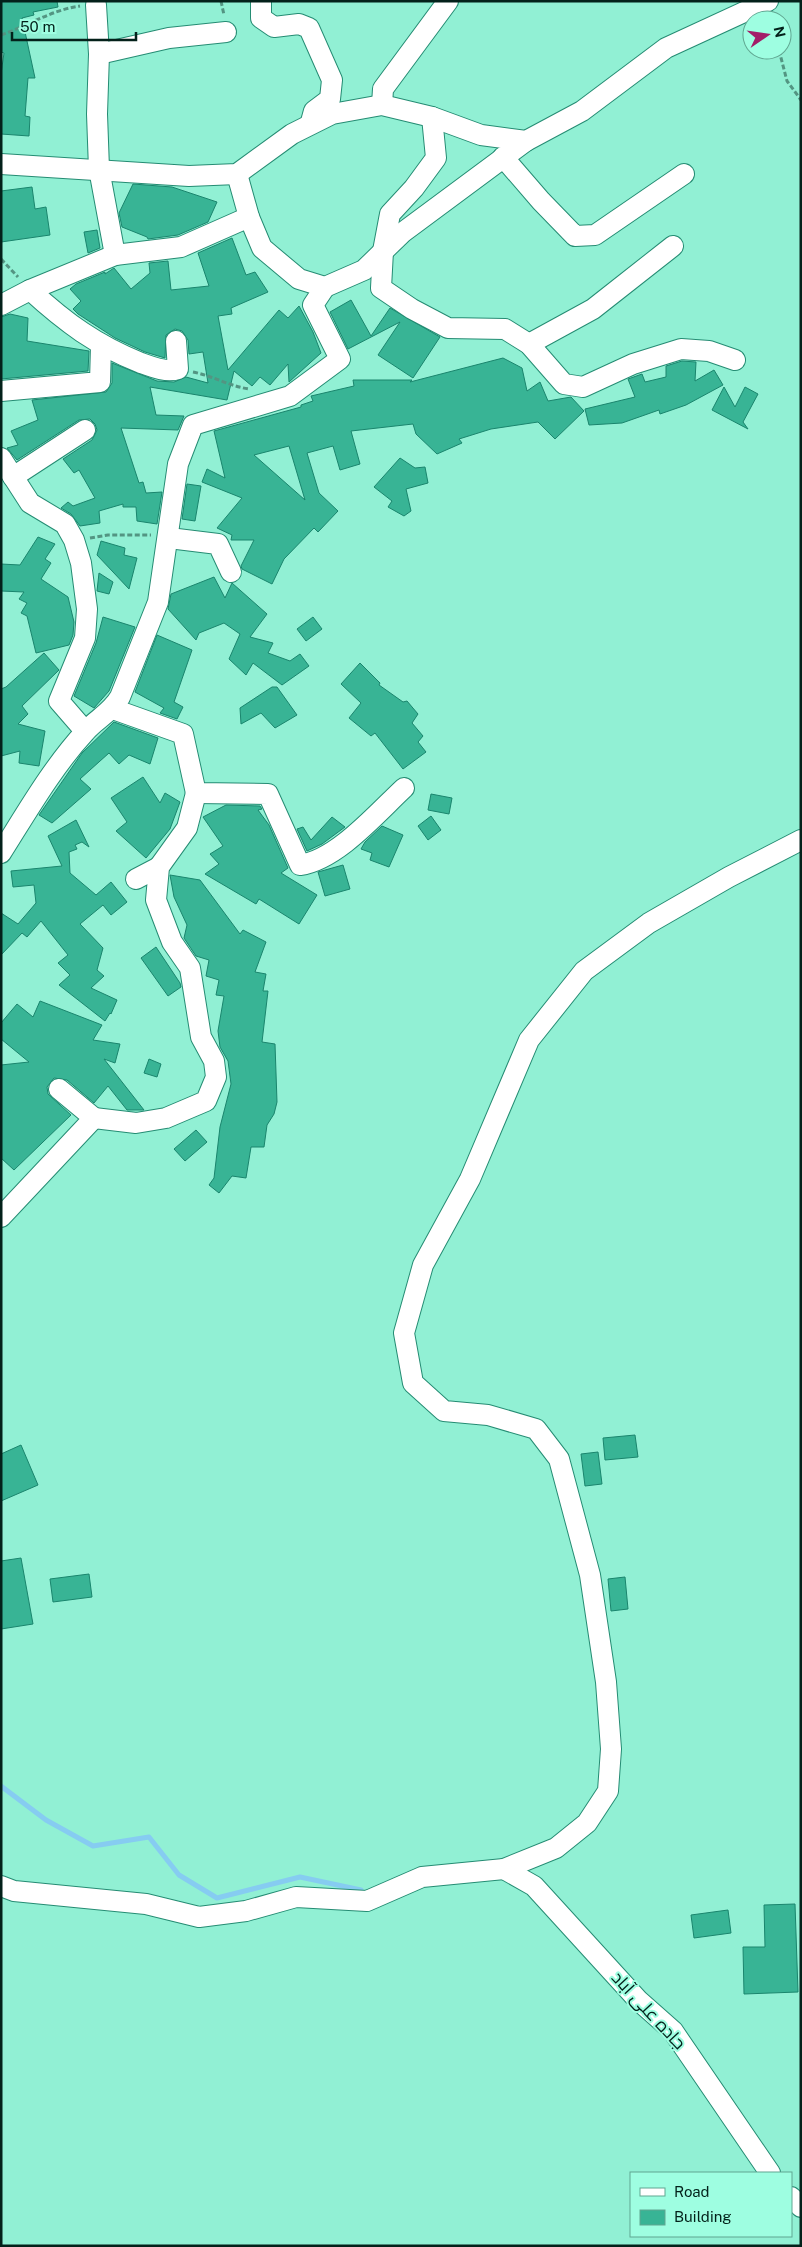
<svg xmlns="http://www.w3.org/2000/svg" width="802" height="2247" font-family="'Public Sans',Cairo,sans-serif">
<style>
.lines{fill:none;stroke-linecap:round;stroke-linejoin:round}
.stream{stroke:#86ccf1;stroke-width:5}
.building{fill:#38b495;stroke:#1a856d;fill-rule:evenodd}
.minor-casing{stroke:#258c73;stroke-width:22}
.path{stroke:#539582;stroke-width:3;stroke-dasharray:5 2.5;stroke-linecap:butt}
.minor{stroke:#fff;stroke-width:20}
.labels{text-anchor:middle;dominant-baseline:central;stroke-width:4;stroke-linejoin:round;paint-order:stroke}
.street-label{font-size:18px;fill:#03211a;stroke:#9efee1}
</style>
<rect width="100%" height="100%" fill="#91f0d4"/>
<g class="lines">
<path class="stream" d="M1,1786L46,1820L93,1846L149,1837L179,1875L217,1898L300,1877L361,1890"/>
</g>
<g class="building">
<path d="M1,1H57L58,7L33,12L34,15L22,18L35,78H28L25,116L30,117L29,136L1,134V74L4,53L1,52Z"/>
<path d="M133,184L172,187L217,202L208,222L178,235L148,239L147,237L122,227L119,213Z"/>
<path d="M32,187L35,209L46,207L50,235L1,242V191Z"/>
<path d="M97,230L100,248L88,253L84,232Z"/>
<path d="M232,238L246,275L255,272L268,292L231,308L232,314L218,316L228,370L279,310L288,318L299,306L313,332L321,353L289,382L288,364L270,385L260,377L252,386L234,371L227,400L150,387L156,415L184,416L178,430L121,428L139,483L143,482L146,493L162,492L157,524L137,521L136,507H123V504L99,511L100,523L80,526L71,514L61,508L68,502L73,506L95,498L79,470L74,473L63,459L92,440L97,430L95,424L90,419L79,420L17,460L7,448L18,445L11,431L38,420L32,400L106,392L112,383V363L157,381L174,382L186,377L208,383L203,352L189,354L188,340L182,331L175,329L166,335L165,358L145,352L115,338L78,314L73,309L81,301L70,289L76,284L105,272V274L114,268L131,289L150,273L149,263L168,261L171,290L209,286L198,253Z"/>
<path d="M351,300L371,336L390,308L440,337L413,378L378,355L400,322L348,349L330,312Z"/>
<path d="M10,314L28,318L27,341L89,351L88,371L1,379V317Z"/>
<path d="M503,358L522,368L527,391L540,382L548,401L571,397L584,411L555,439L538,422L491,429L459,439L462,443L437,454L416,434L413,424L351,431L360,464L340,470L333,446L307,453L319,493L338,511L318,532L314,528L284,559L272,584L242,569L241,566L254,540H231L232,535L217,528L242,498L202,482L207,469L225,478L214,431L301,407V405L313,401L311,396L354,386L353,380H412L410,382ZM289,446L305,500L254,455Z"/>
<path d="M682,361L696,362L695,381L714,370L723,385L686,405L660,414L659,410L622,423L589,425L585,409L635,397L628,379L642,374L645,382L666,377V366Z"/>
<path d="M724,387L735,407L745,387L758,394L743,422L748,429L712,410Z"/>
<path d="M400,458L415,468L425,467L428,483L406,489L411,511L404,516L388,507L392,501L374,487Z"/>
<path d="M187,484L201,486L195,521L182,519Z"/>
<path d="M38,537L55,544L45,559L51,563L41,579L68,597L74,622L73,635L69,645L36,653L27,616L21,613L27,603L19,599L24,592L1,591V564L20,565Z"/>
<path d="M101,541L125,548L124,555L137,558L129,589L97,555Z"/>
<path d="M99,573L113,582L109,594L97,591Z"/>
<path d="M214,577L225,598L232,583L267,614L250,637L273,643L268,653L290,661L300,654L309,666L282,685L253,663L246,675L229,659L240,634L224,623L199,633L196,640L168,609L171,594Z"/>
<path d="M103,617L135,627L109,691L94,708L74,696L96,643Z"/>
<path d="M313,617L322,629L306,641L297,629Z"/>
<path d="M157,635L192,650L174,702L183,707L177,719L160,713L164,708L135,692Z"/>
<path d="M44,653L59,670L22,706L28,714L18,724L45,731L39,766L19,763L20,751L1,756V689L6,687Z"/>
<path d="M360,663L380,683L379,685L403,702L407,701L418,714L412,723L423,736L418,742L426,752L403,769L375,733L371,736L349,718L361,703L341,684Z"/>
<path d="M272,687H277L297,715L275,728L261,713L241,724L240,708Z"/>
<path d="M114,722L158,738L150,764L129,755L119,764L109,753L80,779L91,789L52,823L39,815L82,753Z"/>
<path d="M143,777L160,803L165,793L180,802L170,829L146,858L116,831L127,822L111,798Z"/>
<path d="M431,794L452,798L449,814L428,810Z"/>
<path d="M226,805L260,806L262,809L258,810L269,825L288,868L281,873L317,895L299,924L259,899L256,904L205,874L219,864L210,854L223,846L203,817Z"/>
<path d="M431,816L441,830L428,840L418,826Z"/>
<path d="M332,817L345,827L322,844L307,851L297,829L303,827L311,840Z"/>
<path d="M76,820L89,847L82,842L75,845L77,849L69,852L70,873L96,895L111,882L127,902L111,915L103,905L80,924L103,948L97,970L104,976L91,988L117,1000L111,1014L110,1013L105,1021L59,985L70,975L58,963L68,955L41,921L27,937L22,933L1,955V913L18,924L36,903L34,885L13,887L11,871L62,866L48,836Z"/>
<path d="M382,826L403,835L389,867L370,860L372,853L361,849L365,842Z"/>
<path d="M343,865L350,889L325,896L318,872Z"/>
<path d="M170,875L200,880L240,934L243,930L266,942L255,972L266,974L263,991H268L262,1042L275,1044L277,1102L274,1114L267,1125L264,1147H251L246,1178L232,1176L219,1193L209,1185L214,1178L220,1127L231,1084L228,1061L220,1047L218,1031L224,996L216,995L219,980L206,976L209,960L196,956L184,938L187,925L174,897Z"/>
<path d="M156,947L180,983L181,987L168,996L141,958Z"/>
<path d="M40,1001L102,1025L93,1040L120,1044L115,1063L104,1059L144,1110H127L108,1086L94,1103L67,1080L54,1078L47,1087L48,1094L71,1115L14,1170L1,1158V1065L29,1062L1,1039V1023L17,1004L33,1017Z"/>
<path d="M149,1059L161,1064L157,1077L144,1073Z"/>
<path d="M196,1130L207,1142L185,1161L174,1149Z"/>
<path d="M635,1435L638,1457L605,1460L603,1438Z"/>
<path d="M21,1445L38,1485L1,1501V1454Z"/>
<path d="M598,1452L602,1484L585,1486L581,1454Z"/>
<path d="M21,1558L33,1624L1,1629V1561Z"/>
<path d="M89,1574L92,1597L53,1602L50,1579Z"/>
<path d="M625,1577L628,1609L611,1611L608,1579Z"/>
<path d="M795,1904L798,1992L744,1994L743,1947H765L764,1905Z"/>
<path d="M728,1910L731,1933L694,1938L691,1915Z"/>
</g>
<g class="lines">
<defs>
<g id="minor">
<path d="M261,1V18L274,27L299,24L309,28L332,80L330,99L314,111L311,122"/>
<path d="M96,5L99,54L97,114L99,169L115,255"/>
<path d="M99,54L169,38L226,32"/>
<path d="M382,105L383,89L448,1"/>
<path d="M432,117L436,158L414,188L390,214L383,251L381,288L412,309L448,328L505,329L529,344L564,384L583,387L633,364L681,349L709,351L735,360"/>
<path d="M503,157L541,201L575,236L595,235L684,174"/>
<path d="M1,164L189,176L237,174L292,134L332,114L382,105L432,117L481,135L526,141L582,111L666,48L768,1"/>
<path d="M237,174L249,217L262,248L299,279L325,287L364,270L402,233L526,141"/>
<path d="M30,290C66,323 96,345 141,363C152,367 167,373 178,369L176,341"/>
<path d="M1,305L30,290L115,255L181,247L249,217"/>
<path d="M529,344L593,309L673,246"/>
<path d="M1,391L100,382L101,346"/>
<path d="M1,458L30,503L65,524L74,540L81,563L87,609L85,638L59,701L85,731"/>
<path d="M13,477L85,430"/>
<path d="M169,538L218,544L231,572"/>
<path d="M113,709L183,734L196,793L268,794L300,865C337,860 377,813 404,788"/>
<path d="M1,853C27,812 52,768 85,732C96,719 111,713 120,697L158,602L178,464L193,425L290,396L340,359L313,305L325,287"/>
<path d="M136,879L159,867"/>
<path d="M94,1118L136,1123L166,1118L206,1101L216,1077L214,1061L201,1037L190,968L172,942L156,900L159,867L187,828L196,793"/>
<path d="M1,1217L94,1118L59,1089"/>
<path d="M504,1869L534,1886L638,2000L673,2031L770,2173"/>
<path d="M1,1886L14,1891L146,1904L199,1917L246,1911L296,1897L367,1901L422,1877L504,1869L556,1848L587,1823L608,1791L611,1749L606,1682L590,1575L559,1459L536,1429L488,1415L444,1411L413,1383L404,1333L423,1265L470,1179L529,1040L584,971L649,923L729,877L801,840"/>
<path d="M791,2197L801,2207"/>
</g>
</defs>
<use href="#minor" class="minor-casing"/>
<g class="path">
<path d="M221,1L224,15"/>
<path d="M1,35C28,26 51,10 80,6"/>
<path d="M779,50L787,81L801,100"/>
<path d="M1,259L18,277"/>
<path d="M193,372C213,376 229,386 249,389"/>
<path d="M90,538L108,535H151"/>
</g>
<use href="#minor" class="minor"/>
</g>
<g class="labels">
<g class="street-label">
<text transform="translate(649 2010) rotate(47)">جاده علی آباد</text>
</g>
</g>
<rect width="802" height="2247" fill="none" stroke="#03211a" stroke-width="5"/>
<rect x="630" y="2172" width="162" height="65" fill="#9efee1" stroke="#60a691"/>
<rect x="640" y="2188" width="25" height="8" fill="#ffffff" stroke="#60a691"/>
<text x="674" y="2197" font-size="15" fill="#03211a">Road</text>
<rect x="640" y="2210" width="25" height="15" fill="#38b495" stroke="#60a691"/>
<text x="674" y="2222" font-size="15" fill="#03211a">Building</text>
<g transform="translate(767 35) rotate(77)"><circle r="24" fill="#9efee1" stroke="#60a691"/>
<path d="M0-4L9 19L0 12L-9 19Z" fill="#a31c68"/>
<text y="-8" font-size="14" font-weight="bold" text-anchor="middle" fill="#03211a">N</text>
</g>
<path d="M12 32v8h124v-8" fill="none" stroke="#03211a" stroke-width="2.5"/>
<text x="20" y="32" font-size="15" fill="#03211a" stroke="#9efee1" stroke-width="4" paint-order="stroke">50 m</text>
</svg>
